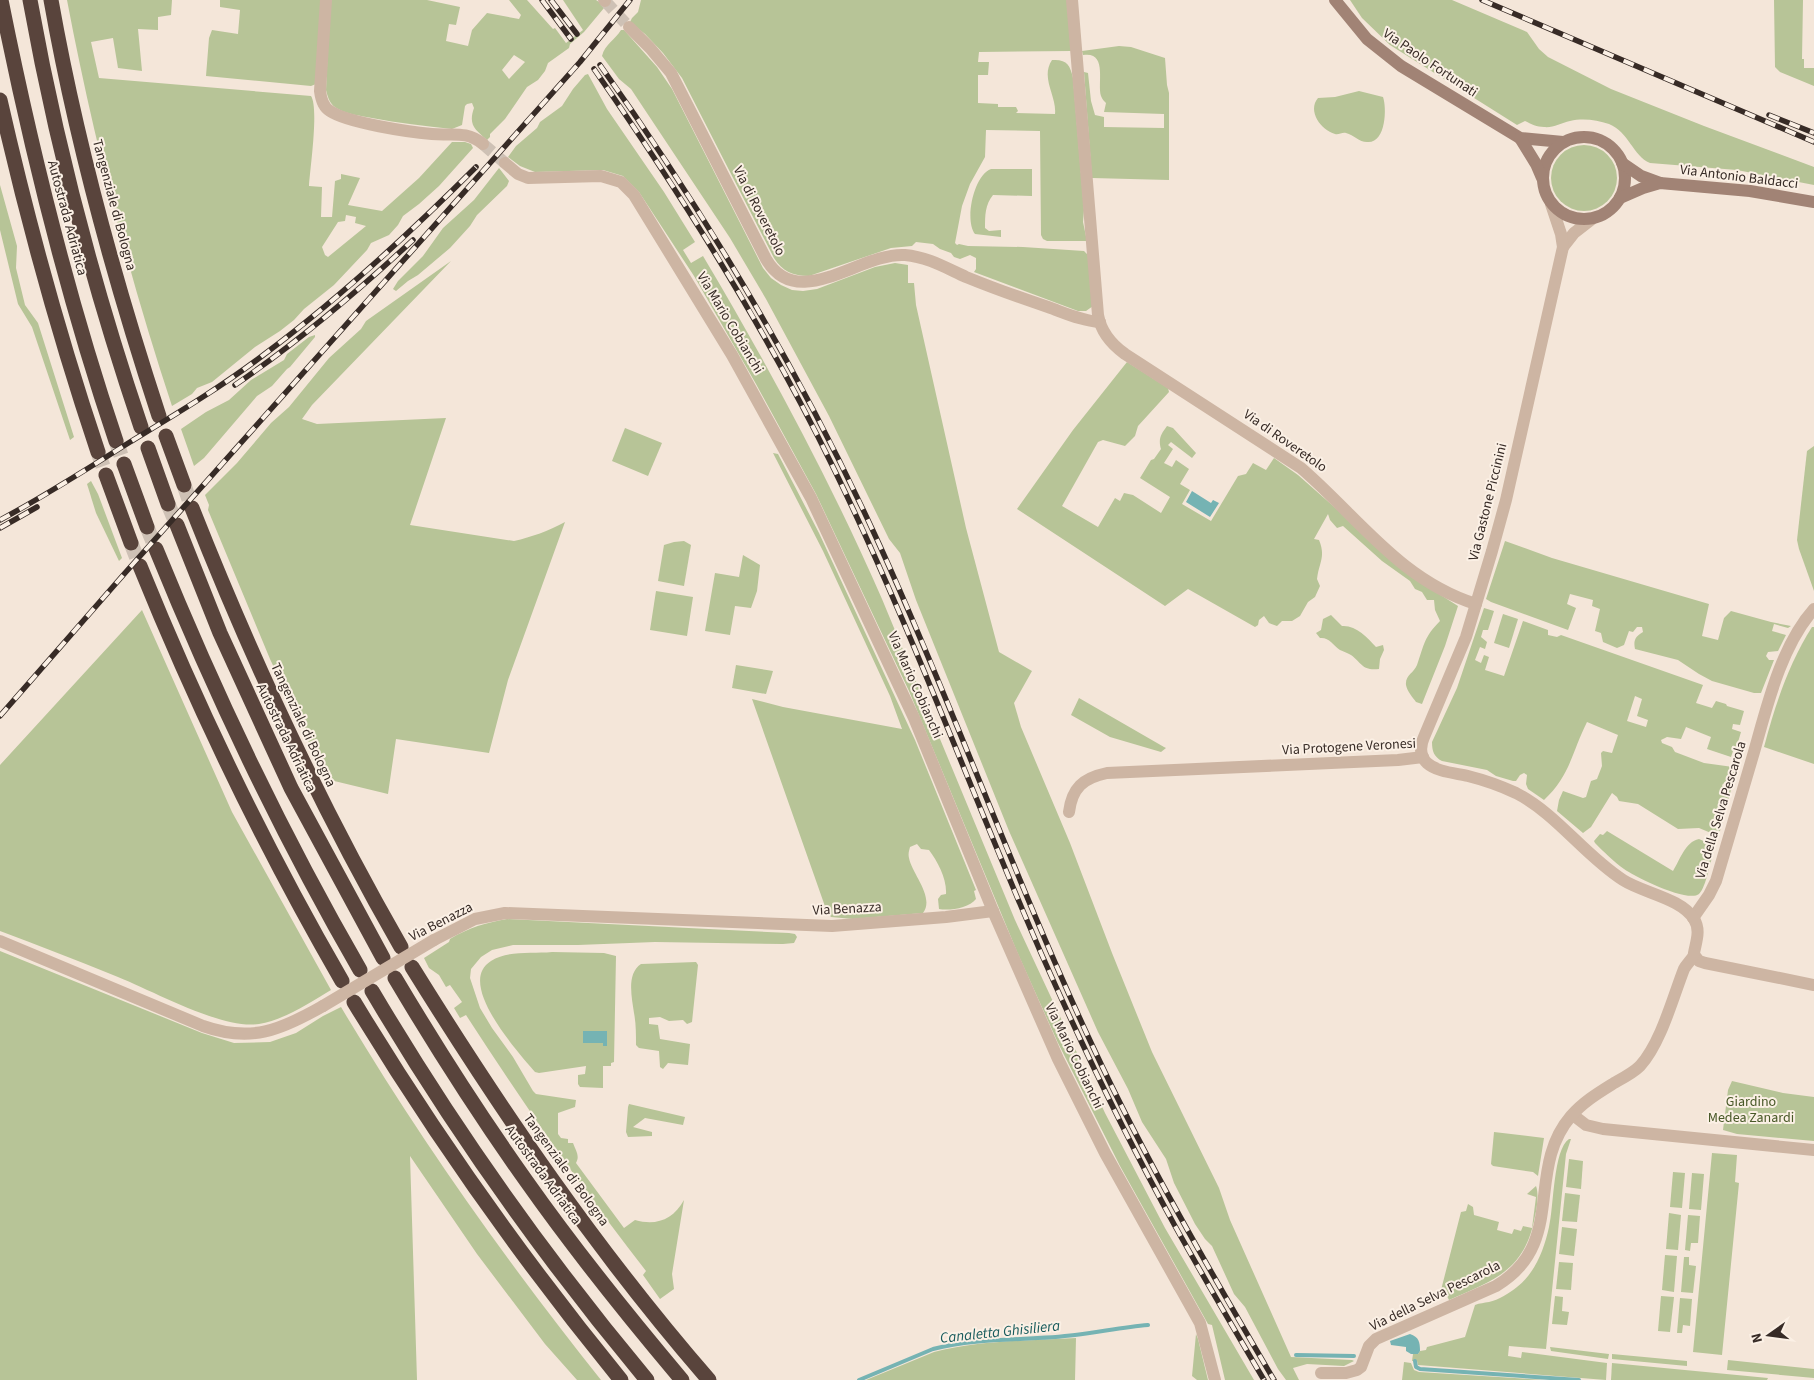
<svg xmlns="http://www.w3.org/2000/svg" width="1814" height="1380" font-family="'Source Sans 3',sans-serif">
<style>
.green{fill:#b7c497;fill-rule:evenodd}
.water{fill:#75b3b3}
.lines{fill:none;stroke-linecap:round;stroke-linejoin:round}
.stream{stroke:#75b3b3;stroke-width:4}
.street-tunnel{stroke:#cec1b5;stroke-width:12;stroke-dasharray:12 6;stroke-linecap:butt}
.highway-tunnel{stroke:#cec1b5;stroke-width:15;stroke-dasharray:15 8;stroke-linecap:butt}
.street{stroke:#cdb5a3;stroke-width:12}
.secondary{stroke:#a18375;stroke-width:12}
.highway{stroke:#59443c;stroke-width:15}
.rail-casing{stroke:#372b26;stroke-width:5.5}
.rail{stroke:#fbf0e5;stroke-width:4;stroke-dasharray:11;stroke-linecap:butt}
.street-bridge{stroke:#cdb5a3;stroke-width:12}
.labels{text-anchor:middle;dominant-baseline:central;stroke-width:4;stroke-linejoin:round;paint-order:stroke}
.street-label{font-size:14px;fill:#372b26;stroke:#fbf0e5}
.park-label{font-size:14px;fill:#485827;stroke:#fbf0e5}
.water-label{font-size:15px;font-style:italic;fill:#185b5c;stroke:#fbf0e5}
</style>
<rect width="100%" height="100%" fill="#f4e6d9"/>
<g class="green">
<path d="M67,0H172L171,15L158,17V30L138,29L142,71L118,68L113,38L91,42L99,78L311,96C319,108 310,169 309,186L322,187L321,217H332L335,181L341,179V174L360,178L348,205L382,211L419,178L452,142H465L471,144L473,148L439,186L419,204L403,216L398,225L389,235L371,243L367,250L334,285L304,309L294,320L280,331L255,347L212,382L197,388L192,394L172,406C128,273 93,137 67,0ZM346,215L356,217L355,223L366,226L328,257L325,255L322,247L338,222L345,221Z"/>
<path d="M220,0H321L316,84L311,86L206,76L209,38L212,30L238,34L240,10L220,7Z"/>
<path d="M330,0H427L460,7L456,25L449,24L446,41L468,46L472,30L487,13L519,19L521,15L509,0H527L553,29L555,28L566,43L583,30L563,0H596L605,6L604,8L584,32L570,44L569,48L548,63L545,71L538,80L527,87L505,119L490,134V137L487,140C475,129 468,125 474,108L472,103L467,104L465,106L462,125L452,129C425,126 398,123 372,118C361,116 347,114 338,109C330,105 328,98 326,90ZM514,55L525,62L509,79L502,70Z"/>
<path d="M641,0H1068L1071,51L979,52L978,62H989L988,75H978V103L998,104V107H1016L1018,111L1016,113L1055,114C1057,96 1040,78 1052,60C1067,59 1070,65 1073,78L1084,210L1083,222L1087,241H1047L1043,239L1041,235L1040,131L986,130L985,157L970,184L962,206L955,243L957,245L959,244L968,246L1023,247L1084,251L1089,256L1093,306L1086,311H1078L974,272L976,269V258L970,255L960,259L954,257L951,253L940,249L933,244L916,242L912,246L891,248L809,276C793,276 782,271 774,258L682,78L663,53L645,34L630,22L632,18L638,12Z"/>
<path d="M1350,0H1452L1527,32L1539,49L1548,57L1611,89L1704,126L1814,167V185L1737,170L1650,163C1633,156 1629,132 1609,124C1597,120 1583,118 1570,121C1561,123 1553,128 1544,127C1537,127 1531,124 1525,121L1517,125L1390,45L1362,18Z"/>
<path d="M1774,0H1803L1802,59H1804V68H1814V86L1780,72L1775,67Z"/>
<path d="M621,30H624L657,67L672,89L763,268L771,278L781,285L792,290L803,291L817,289L875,267L895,263L908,265V283H914L916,305L966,528L999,652L1032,671L1014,703L1021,727L1070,843L1112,953L1152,1052L1219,1188L1230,1220L1291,1357L1352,1360L1354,1361L1344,1366L1307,1364L1293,1368L1299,1380H1286L1278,1369L1245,1307L1234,1294L1212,1246L1205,1239L1195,1224L1174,1183L1166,1159L1142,1122L1128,1089L1098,1032L1009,831L916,600L900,553L889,539L829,416L766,299L730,238L631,89L619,79L602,56C605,44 615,40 621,30Z"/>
<path d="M1119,46L1131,47L1165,58L1167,85L1169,93V180L1092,178L1084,72L1088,73L1091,101L1095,115L1104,117V127L1164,128V114L1104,112L1106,103C1104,101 1102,99 1101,96C1097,83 1108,51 1083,55L1082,51Z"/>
<path d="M588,74L607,109L664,192L695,242L683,250L691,263L703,256C769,367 830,480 882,599L1015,920L1105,1113L1165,1228L1254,1380H1225L1212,1325L1208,1324L1120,1166L1058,1043L1018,954L909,691L816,494L756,384L694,276L639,192L623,176L603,170L535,172L520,166L508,157L516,146L537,128L540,122L562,106L573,89L585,75Z"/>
<path d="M1359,91L1383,97C1387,108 1386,144 1367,142C1359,142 1354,135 1346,133C1342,132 1339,135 1335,134C1321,130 1307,111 1318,98L1335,97Z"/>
<circle cx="1584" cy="178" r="33"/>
<path d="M499,168L509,181L507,186L477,215L470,226L450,248L418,275L408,281L396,291L393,289L398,281L423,256L443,228L474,200Z"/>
<path d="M991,169H1032V196L993,195C985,205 985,215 985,228L989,231L1001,230V237L975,234C964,220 974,175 991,169Z"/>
<path d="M0,185L17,246L16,268L25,305L38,323L74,437L70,440L32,327L18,304L0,230Z"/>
<path d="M451,261L312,405L302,419L317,424L446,418L410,525L514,541C532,537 548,531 565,522L508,680L489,753L396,739L388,794L326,779L270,659L208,510L209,505L205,495L237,463L271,423L289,407L329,358L361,329L366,321Z"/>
<path d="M315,335V337L290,367L287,369L272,386L257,396L204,458L194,466L181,429L206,412L229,400L251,380L284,360L287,354L309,337Z"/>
<path d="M1127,362L1168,388L1169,392L1138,426L1135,436L1125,446L1103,440L1098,442L1062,506L1098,527L1115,498L1120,501L1124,493L1133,495L1161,513L1170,497L1140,478L1151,460L1154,459L1161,449C1158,439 1161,434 1167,426L1173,428L1196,453L1192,458L1171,442L1168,445L1173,449L1164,463L1172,467L1176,460L1189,469L1180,484L1190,490L1182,504L1211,521L1238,476L1246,474L1253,463L1266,470L1274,458L1298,475L1417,580L1458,606L1445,646L1422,704L1416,702C1413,698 1407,691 1406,685C1405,675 1414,673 1417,665C1424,645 1424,637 1440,621L1435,610L1434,600H1427L1422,592L1415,589L1410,581L1382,561L1343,526L1337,528L1330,520L1328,514L1314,539L1319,540C1326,557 1319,562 1317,579L1320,586L1315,597L1308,602L1300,616L1292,621H1282L1277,626L1269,623L1264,616L1259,620L1258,625L1255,627L1188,589L1165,606L1017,509L1073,430Z"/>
<path d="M625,428L662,443L648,476L612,461Z"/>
<path d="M1814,446V591L1799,549L1797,540L1807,451Z"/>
<path d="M773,453L778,454L819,533L915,740L976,890L974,891L976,899C969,908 950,911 939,909L938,899L941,895L946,894C947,879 938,862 929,850L921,849L917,844L910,847C909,851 908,854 909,858C912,874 935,897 923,913L853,919L831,917L827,912L752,699L783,707L902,729L890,696L823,551Z"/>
<path d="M91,481L98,494L122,558L119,561L96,513L87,484Z"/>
<path d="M684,541L691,545L684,586L658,581L664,545L674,542Z"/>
<path d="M1505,541L1552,558L1709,604L1702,636L1718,640L1724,618L1731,611L1771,622L1791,626L1788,628L1774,624L1772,631L1786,635L1778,651L1768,652L1766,656L1769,660H1774L1761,693H1754L1712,681L1699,674L1678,660L1635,649C1633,640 1636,636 1643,632L1642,627H1637L1633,632L1629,631L1624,645L1617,648L1603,642L1601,633L1595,631L1600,609L1592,606L1593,600L1570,594L1567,604L1576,608L1568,630L1491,602L1486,599Z"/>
<path d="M743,555L760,565L757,591L751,608L735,606L730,635L705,631L715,573L739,577Z"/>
<path d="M656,591L693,597L687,636L650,630Z"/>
<path d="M1484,608L1494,611L1488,630H1483L1481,637L1487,642L1485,649L1480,647L1475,660L1481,663L1484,655L1489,657L1485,670L1504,676L1523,621L1548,630V635L1557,637L1561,635L1703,685L1696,703L1712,708L1716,701L1726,704L1727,706L1744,711L1740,725L1733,724L1732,729L1741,732L1736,749L1733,751L1731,757L1707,749L1711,737L1686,727L1681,739L1667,737L1661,740L1662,743L1672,747L1675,752L1704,763L1733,767L1736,770L1732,784L1725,782L1722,785L1723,788L1731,790L1720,831L1711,833L1699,828L1678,829L1638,804L1619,801L1617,797L1612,793L1591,827L1583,833L1557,811L1559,800L1563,791L1583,798L1586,797L1591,781L1597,779L1602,766L1601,753L1603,751L1612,753L1618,735L1587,722C1572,752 1570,776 1544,800L1528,789L1526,784L1527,775L1524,773L1520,775L1516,781H1513L1496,776L1487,770L1442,761C1434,757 1432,751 1432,742L1457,688ZM1635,696L1642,699L1637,716L1648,720L1646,727L1627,721Z"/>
<path d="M142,610L232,812L331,990C310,1003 283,1020 259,1024C221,1030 150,989 113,975C76,960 38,945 0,931V765Z"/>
<path d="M1503,614L1518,619L1509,648L1494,643Z"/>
<path d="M1331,615L1342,626C1356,625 1367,637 1376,647L1383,645L1384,650L1380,659L1379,669C1362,671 1362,663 1351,655C1348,653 1344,652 1340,650C1333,645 1329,637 1320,638L1316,633L1321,630L1323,619Z"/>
<path d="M1812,627H1814V764L1764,747C1775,705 1789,663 1812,627Z"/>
<path d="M736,665L773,671L766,694L732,688Z"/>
<path d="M1079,698L1164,747L1166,748L1161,752L1110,737L1071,715Z"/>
<path d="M1607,831L1673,871C1680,860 1685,842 1699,839L1708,843L1714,850C1711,859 1706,888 1699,894C1688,903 1635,877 1624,869C1614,862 1604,852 1595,843L1594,841L1600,834L1603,835Z"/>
<path d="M507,919L789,933L795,934L797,937L794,943L783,944L655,942L578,945H513L492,950L481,957L471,969L470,978L480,1008L492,1028L513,1057L533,1091L536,1094L576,1100L575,1107L558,1113V1134L561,1138L568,1139V1143H573C576,1151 580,1156 576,1163L624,1228L635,1220C656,1226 673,1220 684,1200L672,1274L674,1289L660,1299L643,1275L646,1271C582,1189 523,1103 466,1015L460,1018L454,1008L462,1002L450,985L446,987L439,975L429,968L424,958L449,942L450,939C470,927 485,923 507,919Z"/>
<path d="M0,951L202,1033L234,1043L270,1042L296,1033L323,1016L341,1007C419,1138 506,1261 601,1380H577L545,1344L477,1254L410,1156L417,1380H0Z"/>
<path d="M552,952L604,953L616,956L614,1062L611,1063V1066H603V1088L580,1087L578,1084V1075L585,1074L586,1066L539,1073L535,1072C518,1052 455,983 491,961C508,950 533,954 552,952Z"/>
<path d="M696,962L698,965L692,1022L687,1024L683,1020L669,1021L660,1017L649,1018V1024L658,1025L660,1039L690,1044L688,1065L668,1063L663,1069L660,1067L659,1051L639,1048L636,1045C636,1034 636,1023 634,1013C632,998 626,974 641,964Z"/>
<path d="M1732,1081L1783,1093L1814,1097V1141L1737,1134L1723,1130L1728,1090Z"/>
<path d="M629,1104L685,1117L683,1125L645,1118L633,1127L652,1132V1136L628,1137L626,1132L628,1107Z"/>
<path d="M1494,1132L1544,1138L1538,1176L1533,1172L1493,1166L1491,1164Z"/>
<path d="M1569,1139H1571L1566,1154L1546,1349L1509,1346L1508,1356L1521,1358L1522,1352L1607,1363L1606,1380L1418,1365L1417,1361H1412L1413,1354H1418L1420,1351L1426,1350L1427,1347L1465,1337L1475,1305C1480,1303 1484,1303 1489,1302C1498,1300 1510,1293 1517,1287C1535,1273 1544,1250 1549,1227C1554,1207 1553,1150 1569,1139Z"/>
<path d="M1712,1153L1737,1155L1735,1182L1739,1183L1722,1355L1693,1352Z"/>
<path d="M1569,1159L1583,1161L1581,1189L1566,1187Z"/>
<path d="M1673,1172L1685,1173L1682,1208L1670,1207Z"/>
<path d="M1692,1173L1704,1174L1701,1210L1689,1209Z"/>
<path d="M1536,1186C1539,1194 1537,1208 1535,1216C1525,1271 1494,1280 1449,1300L1445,1292L1440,1294L1461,1212L1466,1211L1468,1204L1473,1207L1474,1215L1499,1222L1497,1230L1512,1234L1514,1229L1521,1231L1523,1226L1532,1228L1536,1197L1527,1194Z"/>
<path d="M1565,1193L1580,1195L1577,1222L1562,1221Z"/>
<path d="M1669,1213L1681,1215L1678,1250L1666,1249Z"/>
<path d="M1688,1215L1700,1216L1698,1243H1691L1690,1251L1685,1250Z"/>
<path d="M1562,1227L1577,1229L1574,1256L1559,1254Z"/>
<path d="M1665,1255L1677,1256L1674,1292L1662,1290Z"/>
<path d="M1684,1257H1689V1265L1696,1266L1693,1293L1681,1292Z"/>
<path d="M1559,1262L1573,1263L1571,1290L1556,1289Z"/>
<path d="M1555,1296L1563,1297L1562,1311L1569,1312L1567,1325L1552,1324Z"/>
<path d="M1661,1296L1674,1297L1670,1332L1658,1331Z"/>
<path d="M1680,1298L1692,1299L1690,1326L1683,1325L1682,1333H1677Z"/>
<path d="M1196,1334L1198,1339L1208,1380H1197L1192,1376Z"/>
<path d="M1076,1338L1075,1380H866L934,1352C980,1340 1029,1341 1076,1338Z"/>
<path d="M1550,1347L1609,1354L1608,1359L1551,1351Z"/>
<path d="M1612,1354L1687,1361V1366L1612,1359Z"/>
<path d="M1728,1360L1814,1369V1378L1727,1370Z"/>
<path d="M1404,1362L1411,1363L1414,1370L1419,1372L1544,1380H1402Z"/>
<path d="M1612,1363L1768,1378L1767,1380H1611Z"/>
</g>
<g class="water">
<path d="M1192,491L1211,503L1213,500L1219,503L1210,517L1186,502Z"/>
<path d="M583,1031H607V1046H603V1043H583Z"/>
<path d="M1410,1334C1419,1337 1420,1342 1420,1351L1418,1354H1411L1406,1351V1347L1391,1345L1390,1341Z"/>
</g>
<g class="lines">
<g class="stream">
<path d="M1296,1355L1354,1356"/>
<path d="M1415,1361L1416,1367L1420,1369L1579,1380"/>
<path d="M859,1380L933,1349C979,1337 1028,1341 1075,1335C1100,1332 1124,1327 1148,1325"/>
</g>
<g class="street-tunnel">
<path d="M605,1L629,27"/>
<path d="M483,144L505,163"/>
</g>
<g class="highway-tunnel">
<path d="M116,441L124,464"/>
<path d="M98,452L106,475"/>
<path d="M184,485L192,508"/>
<path d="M168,504L177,525"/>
<path d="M147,527L156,549"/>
<path d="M131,543L140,566"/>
</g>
<g class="street">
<path d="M326,0L320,91C321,99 323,107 330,111C348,123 409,132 432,134C452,136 466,130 483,144"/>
<path d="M604,0L605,1"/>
<path d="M1072,0L1098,315C1101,332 1111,344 1125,354L1301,468C1358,517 1400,580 1476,604"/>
<path d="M629,27L650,48L671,73L766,259C798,314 860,252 905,255C928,257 946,268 966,277C993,288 1021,298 1048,307C1065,313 1082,321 1100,322"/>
<path d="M505,163L518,174L528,178L601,176L621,182L634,195L732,355L811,498L914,718L993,911L1058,1059L1105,1153L1200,1323L1215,1380"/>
<path d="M1563,247L1574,233L1592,219"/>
<path d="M1069,812C1072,788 1083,778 1107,773L1398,760L1423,757"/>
<path d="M1693,918L1709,895L1716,881C1729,838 1741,795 1754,752C1767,706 1781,646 1814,609"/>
<path d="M434,940L475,919L505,913L832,926L946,917L993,911"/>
<path d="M0,941L203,1026C251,1043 281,1030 323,1006"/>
<path d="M1695,956L1699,961L1705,963L1814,985"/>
<path d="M1573,1115L1586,1125L1603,1129L1814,1150"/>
<path d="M1321,1373H1346L1357,1370L1361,1367L1369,1346L1376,1339L1496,1286C1568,1243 1524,1171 1571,1116C1583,1102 1598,1093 1614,1083C1623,1078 1633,1073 1640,1066C1661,1043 1673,997 1684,969C1687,963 1694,958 1694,953C1696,942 1701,930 1694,919C1681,898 1643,893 1623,880C1584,855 1557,814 1516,793C1501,786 1484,780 1468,776C1455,773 1437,772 1427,763C1419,755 1420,746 1424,737L1466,637L1492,551L1506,500L1563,247L1561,234L1551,204"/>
</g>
<g class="secondary">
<path d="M1335,0L1367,39L1401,66L1520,138L1563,142"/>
<circle cx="1584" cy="178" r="41"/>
<path d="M1520,138L1536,164L1542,178"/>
<path d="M1622,163L1641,176L1660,183"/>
<path d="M1620,198L1643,188L1660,183L1750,191L1814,202"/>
</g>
<g class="highway">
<path d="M1,0C31,150 67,296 116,441"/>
<path d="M30,0C56,145 94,288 141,427"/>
<path d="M51,0C76,141 114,279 159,416"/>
<path d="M0,100C27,219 59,336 98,452"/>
<path d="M166,436L184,485"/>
<path d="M148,448L168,504"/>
<path d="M124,464L147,527"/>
<path d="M106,475L131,543"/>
<path d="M192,508C252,660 320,806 401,947"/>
<path d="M177,525L220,633L291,788L383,958"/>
<path d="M156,549C215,694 282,835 360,970"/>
<path d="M140,566C198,709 265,848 342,981"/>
<path d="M412,967C502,1112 597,1251 709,1380"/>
<path d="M395,978C436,1047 480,1116 527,1182C575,1250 628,1316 682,1380"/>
<path d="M372,991C453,1128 545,1258 647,1380"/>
<path d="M354,1002C434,1134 523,1260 621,1380"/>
</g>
<defs>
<g id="rail">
<path d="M542,0L571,39"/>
<path d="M551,0L577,34"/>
<path d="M1482,0L1814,142"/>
<path d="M600,65C705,213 798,368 874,533C952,702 1014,878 1093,1047C1146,1161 1210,1271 1274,1380"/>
<path d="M594,69C683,197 766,329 834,469C911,627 971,792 1041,953C1082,1046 1126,1137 1175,1226C1204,1278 1234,1329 1264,1380"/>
<path d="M1769,115L1814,133"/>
<path d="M235,385C298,342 357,292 413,240"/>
<path d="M0,520C45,496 87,469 130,442C176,414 223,386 266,353C341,297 410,233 476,167"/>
<path d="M0,528L37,507"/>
<path d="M0,716L125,573L580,62L630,0"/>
</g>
</defs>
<use href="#rail" class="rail-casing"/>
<use href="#rail" class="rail"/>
<path class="street-bridge" d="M323,1006L434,940"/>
</g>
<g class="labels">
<g class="street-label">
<text transform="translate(1430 63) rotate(34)">Via Paolo Fortunati</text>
<text transform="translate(1739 177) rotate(7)">Via Antonio Baldacci</text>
<text transform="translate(114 205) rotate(75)">Tangenziale di Bologna</text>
<text transform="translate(759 211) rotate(63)">Via di Roveretolo</text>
<text transform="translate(67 218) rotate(75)">Autostrada Adriatica</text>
<text transform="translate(730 323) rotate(59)">Via Mario Cobianchi</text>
<text transform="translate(1285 441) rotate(35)">Via di Roveretolo</text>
<text transform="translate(1488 502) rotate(-76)">Via Gastone Piccinini</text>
<text transform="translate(915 685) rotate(66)">Via Mario Cobianchi</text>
<text transform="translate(303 725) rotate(65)">Tangenziale di Bologna</text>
<text transform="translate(286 738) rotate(64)">Autostrada Adriatica</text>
<text transform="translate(1349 747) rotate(-3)">Via Protogene Veronesi</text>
<text transform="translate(1721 810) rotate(-73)">Via della Selva Pescarola</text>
<text transform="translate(847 909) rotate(-3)">Via Benazza</text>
<text transform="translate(441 922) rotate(-27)">Via Benazza</text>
<text transform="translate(1074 1056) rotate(64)">Via Mario Cobianchi</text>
<text transform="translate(566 1170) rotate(54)">Tangenziale di Bologna</text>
<text transform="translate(543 1175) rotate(54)">Autostrada Adriatica</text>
<text transform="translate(1435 1296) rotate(-26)">Via della Selva Pescarola</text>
</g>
<g class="park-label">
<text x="1751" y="1102">Giardino<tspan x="1751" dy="16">Medea Zanardi</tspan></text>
</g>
<g class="water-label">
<text transform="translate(1000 1332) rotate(-6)">Canaletta Ghisiliera</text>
</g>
</g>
<g transform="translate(1769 1335) rotate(256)" stroke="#fbf0e5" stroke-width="4" paint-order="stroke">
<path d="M0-4L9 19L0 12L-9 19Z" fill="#372b26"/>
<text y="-8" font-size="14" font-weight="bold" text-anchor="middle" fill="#372b26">N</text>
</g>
</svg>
